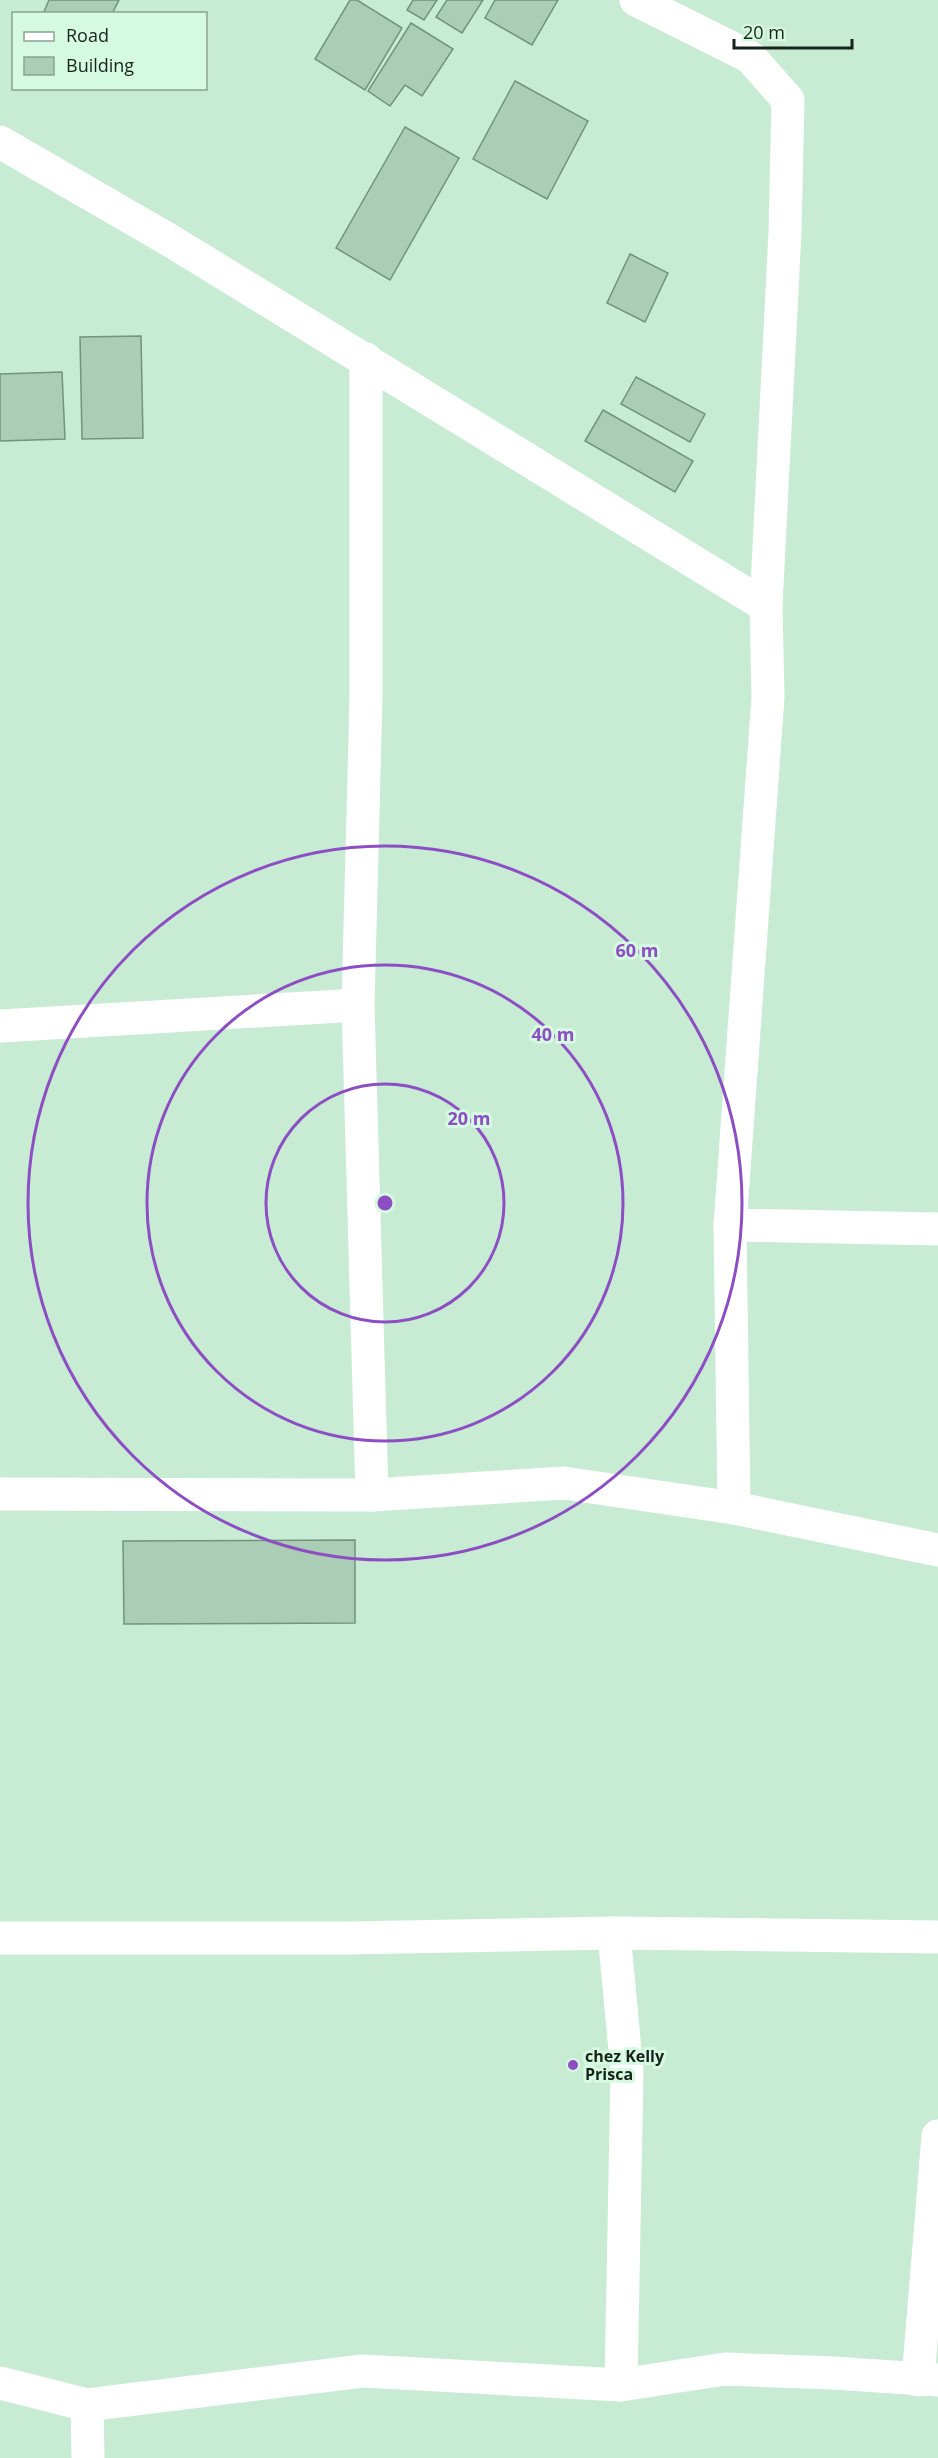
<svg xmlns="http://www.w3.org/2000/svg" width="938" height="2458" font-family="'Open Sans',sans-serif">
<style>
.building{fill:#abcdb6;stroke:#72937d;stroke-width:1.5}
.lines{fill:none;stroke-linecap:round;stroke-linejoin:round}
.minor{stroke:#fff;stroke-width:33}
.ring{fill:none;stroke:#8d4ec4;stroke-width:3}
.poi-dot{fill:#8d4ec4;stroke:#d6f9e1;stroke-width:2}
.labels{text-anchor:middle;dominant-baseline:central;stroke-width:6;stroke-linejoin:round;paint-order:stroke}
.poi-label{font-size:16px;font-weight:bold;fill:#16231b;stroke:#d6f9e1;text-anchor:start}
.centre{fill:#8d4ec4;stroke:#d6f9e1;stroke-width:3}
.ring-label{font-size:18px;text-anchor:middle;font-weight:bold;fill:#8d4ec4;stroke:#d6f9e1;stroke-width:6;stroke-linejoin:round;paint-order:stroke}
</style>
<rect width="100%" height="100%" fill="#c8ebd4"/>
<g class="building">
<path d="M49,0H119L112,14H43Z"/>
<path d="M350,0H357L402,28L365,90L315,59Z"/>
<path d="M413,0H437L424,20L407,10Z"/>
<path d="M447,0H483L462,33L436,17Z"/>
<path d="M495,0H558L532,45L485,18Z"/>
<path d="M411,23L453,49L422,96L405,85L390,106L368,91Z"/>
<path d="M515,81L588,121L547,199L473,159Z"/>
<path d="M405,127L459,158L390,280L336,248Z"/>
<path d="M630,254L668,273L645,322L607,303Z"/>
<path d="M141,336L143,438L82,439L80,337Z"/>
<path d="M62,372L65,439L0,441V374Z"/>
<path d="M636,377L705,414L690,442L621,404Z"/>
<path d="M603,410L693,461L675,492L585,441Z"/>
<path d="M355,1540V1623L124,1624L123,1541Z"/>
</g>
<g class="lines">
<g class="minor">
<path d="M636,0L750,57L788,100L785,232L766,606L768,697L730,1225L734,1508"/>
<path d="M0,142L171,241L766,606"/>
<path d="M366,359V697L358,1005L372,1495"/>
<path d="M0,1026L358,1005"/>
<path d="M730,1225L938,1229"/>
<path d="M0,1494L372,1495L564,1483L734,1508L938,1550"/>
<path d="M614,1933L627,2071L621,2385"/>
<path d="M0,1938H348L614,1933L938,1937"/>
<path d="M918,2380L938,2136"/>
<path d="M0,2383L87,2405L363,2371L621,2385L725,2369L833,2373L938,2380"/>
<path d="M87,2405L88,2458"/>
</g>
</g>
<g class="ring">
<circle cx="385" cy="1203" r="119"/>
<circle cx="385" cy="1203" r="238"/>
<circle cx="385" cy="1203" r="357"/>
</g>
<circle class="poi-dot" cx="573" cy="2065" r="6"/>
<g class="labels">
<g class="poi-label">
<text x="585" y="2056">chez Kelly<tspan x="585" dy="18">Prisca</tspan></text>
</g>
</g>
<circle cx="385" cy="1203" r="9" class="centre"/>
<g class="ring-label">
<text x="637" y="957">60 m</text>
<text x="553" y="1041">40 m</text>
<text x="469" y="1125">20 m</text>
</g>
<rect x="12" y="12" width="195" height="78" fill="#d6f9e1" stroke="#89a392" stroke-width="1.5"/>
<rect x="24" y="32" width="30" height="9" fill="#ffffff" stroke="#89a392" stroke-width="1.5"/>
<text x="66" y="42" font-size="18" fill="#16231b">Road</text>
<rect x="24" y="57" width="30" height="18" fill="#abcdb6" stroke="#89a392" stroke-width="1.5"/>
<text x="66" y="72" font-size="18" fill="#16231b">Building</text>
<path d="M734 39v9h118v-9" fill="none" stroke="#16231b" stroke-width="3"/>
<text x="743" y="39" font-size="18" fill="#16231b" stroke="#d6f9e1" stroke-width="4.5" paint-order="stroke">20 m</text>
</svg>
